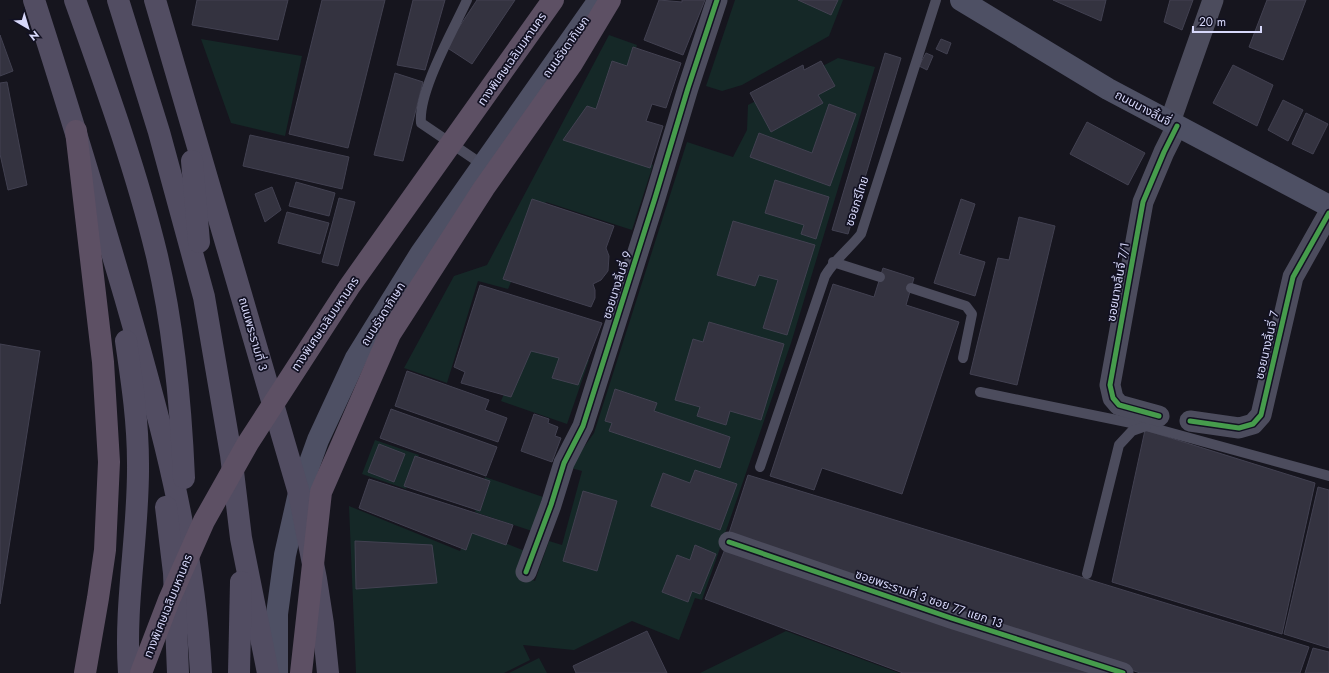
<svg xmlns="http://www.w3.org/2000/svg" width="1329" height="673" font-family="Jost,'Noto Sans Thai',sans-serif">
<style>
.green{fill:#152827}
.building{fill:#343340;stroke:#424151}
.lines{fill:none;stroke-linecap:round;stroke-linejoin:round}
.service{stroke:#4c4c5d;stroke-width:10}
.minor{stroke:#4c4c5d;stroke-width:21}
.secondary{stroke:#4e5064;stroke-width:22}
.primary{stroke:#524d62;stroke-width:22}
.motorway{stroke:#5d5064;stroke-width:22}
.cycleway-casing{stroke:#121122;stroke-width:8}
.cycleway{stroke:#469c4c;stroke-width:5}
.labels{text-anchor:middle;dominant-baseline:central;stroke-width:3.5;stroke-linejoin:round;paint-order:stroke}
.street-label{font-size:12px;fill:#d7d8fa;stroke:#121122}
</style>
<rect width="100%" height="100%" fill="#16151e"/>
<g class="green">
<path d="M735,0H843L829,36L742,85L722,91L706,86Z"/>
<path d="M609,35L637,45L605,149L653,165L632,230L546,202L508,289L478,281L447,383L404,368L454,276L487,265Z"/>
<path d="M201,39L302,56L285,136L231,123Z"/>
<path d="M838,58L875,67L791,343L702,600L695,598L679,640L632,621L574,650L523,645L530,660L504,673H356L349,506L460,551L470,529L525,551L518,574L535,581L549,541L562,545L582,471L571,468L574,461L594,433L687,142L733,157L747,130L748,105Z"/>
<path d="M524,345L589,360L567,424L501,401Z"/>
<path d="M375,440L419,455L406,489L362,474Z"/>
<path d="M485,477L543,497L532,531L475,512Z"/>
<path d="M786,631L899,673H700Z"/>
<path d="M539,658L547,673H509Z"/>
</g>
<g class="building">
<path d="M197,0H288L278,40L192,25Z"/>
<path d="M322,0H385L348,148L289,134Z"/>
<path d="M413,0H445L425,70L397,65Z"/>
<path d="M477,0H515L472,64L446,47Z"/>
<path d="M659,0L682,2V0H705L683,55L644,40Z"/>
<path d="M798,0H838L831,15Z"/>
<path d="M1053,0H1106L1101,21Z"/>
<path d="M1170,0H1193L1182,30L1164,22Z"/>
<path d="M1267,0H1306L1283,60L1249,47Z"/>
<path d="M0,35L13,71L0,76Z"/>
<path d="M941,39L951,43L947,54L936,49Z"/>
<path d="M633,47L681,63L666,108L652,104L646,121L663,126L650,168L563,140L587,106L596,109L612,61L627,66Z"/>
<path d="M885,53L901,58L848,234L832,230Z"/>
<path d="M926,53L933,56L927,70L919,66Z"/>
<path d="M821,61L835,86L818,95L823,103L771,132L750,93L803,65L804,70Z"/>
<path d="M1233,65L1273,85L1257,126L1213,103Z"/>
<path d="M395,73L423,82L403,161L374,155Z"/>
<path d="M7,82L27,185L8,190L0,154V83Z"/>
<path d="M1283,100L1303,110L1288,141L1268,130Z"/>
<path d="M829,104L856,114L830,186L750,157L759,133L812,153Z"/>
<path d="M1306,113L1328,124L1313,154L1292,144Z"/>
<path d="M1087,122L1145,153L1128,185L1070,154Z"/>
<path d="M250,135L349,157L342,189L243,166Z"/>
<path d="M775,180L829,197L816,239L801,234L804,225L765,213Z"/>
<path d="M296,182L335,193L329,216L289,206Z"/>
<path d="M272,187L281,210L265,222L255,194Z"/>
<path d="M339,198L355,202L338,266L322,262Z"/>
<path d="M532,199L614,226L606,248L609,256L608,271L601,280L593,284L595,290V298L591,307L503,279Z"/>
<path d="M961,199L975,204L959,254L985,262L975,296L934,283Z"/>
<path d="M287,212L329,223L320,254L278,243Z"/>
<path d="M1019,217L1055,226L1017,385L970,374L998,258L1009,260Z"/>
<path d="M733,221L815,245L787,335L763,328L778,280L759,275L755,286L717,275Z"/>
<path d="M883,268L914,278L906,305L959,322L902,494L822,468L814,490L770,476L833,284L874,297Z"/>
<path d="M480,285L602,323L578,385L552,378L559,358L531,351L511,397L461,383L465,372L454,367Z"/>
<path d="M709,322L784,344L761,420L730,411L726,425L697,416L700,407L675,400L693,339L703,342Z"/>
<path d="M0,344L40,351L0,604Z"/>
<path d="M407,371L489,400L485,410L507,418L498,442L395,406Z"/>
<path d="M615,389L657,403L654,411L730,437L720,468L609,431L612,423L605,421Z"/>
<path d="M391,409L497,447L486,476L380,438Z"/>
<path d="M534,414L549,419L548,423L558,427L555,436L561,438L552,462L521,451Z"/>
<path d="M1145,430L1315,483L1282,634L1112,582Z"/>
<path d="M379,444L405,454L394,482L368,472Z"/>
<path d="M415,456L490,481L480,511L404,486Z"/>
<path d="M695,470L737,484L720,530L651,506L663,473L690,483Z"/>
<path d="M748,475L1309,647L1300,673H1140L729,533Z"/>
<path d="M369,479L513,525L506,545L472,533L466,550L359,508Z"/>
<path d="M1318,487L1329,490V648L1284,634Z"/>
<path d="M583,491L617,501L597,571L563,561Z"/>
<path d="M355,541L432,545L437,583L356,589Z"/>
<path d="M695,545L716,554L700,594L692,591L688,602L662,592L677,555L690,560Z"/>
<path d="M725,549L1091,673H903L705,599Z"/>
<path d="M647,631L667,673H576L573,666Z"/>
<path d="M1313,648L1329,652V673H1305Z"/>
</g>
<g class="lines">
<g class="service">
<path d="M467,0C453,31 418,91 421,123L483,165"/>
<path d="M833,262L880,277"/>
<path d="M911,288L966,306L972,314L963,358"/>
<path d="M980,392L1146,426L1329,476"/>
<path d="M760,467L825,276C835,259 849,249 861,234L936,0"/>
<path d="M1087,574L1119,445L1132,431L1146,426"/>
</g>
<g class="minor">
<path d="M1170,122L1213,0"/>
<path d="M1159,416L1119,405L1113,398L1110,385L1143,202L1164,152L1177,126"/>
<path d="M1190,421L1239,428L1253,424L1261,415L1293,277L1329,213"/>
<path d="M729,542L951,618L1123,673"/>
<path d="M526,572L551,505L564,463L583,426L655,198L688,88L717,0"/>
</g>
<g class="secondary">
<path d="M961,0L1108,89L1329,206"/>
<path d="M277,673V614L285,555L299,493L318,440L356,358L421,253L599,0"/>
</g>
<g class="primary">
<path d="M34,0C66,99 96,198 125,297C161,422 194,543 201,673"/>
<path d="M75,0C105,84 136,169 157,256C173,325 181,407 184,478"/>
<path d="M118,0L159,132L204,297L231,455L241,538L268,673"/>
<path d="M155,0L299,493L316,579L323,624L328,673"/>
<path d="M192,161L199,242"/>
<path d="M126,341C132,382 138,422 138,463C139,533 124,603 129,673"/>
<path d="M166,507L174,573L178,673"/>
<path d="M239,673L241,582"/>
</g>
<g class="motorway">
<path d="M76,131L103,362L109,462L105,550L98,598L85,673"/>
<path d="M141,673L169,600L204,521L248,443L349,287L553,0"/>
<path d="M301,673L321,492L390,334L484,188L571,65L610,0"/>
</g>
<defs>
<g id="cycleway">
<path d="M1159,416L1119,405L1113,398L1110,385L1143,202L1164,152L1177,126"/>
<path d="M1190,421L1239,428L1253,424L1261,415L1293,277L1329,213"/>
<path d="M729,542L951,618L1123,673"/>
<path d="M526,572L551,505L564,463L583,426L655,198L688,88L717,0"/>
</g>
</defs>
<use href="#cycleway" class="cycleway-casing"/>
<use href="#cycleway" class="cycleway"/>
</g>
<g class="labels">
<g class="street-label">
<text transform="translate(566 47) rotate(-55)">ถนนรัชดาภิเษก</text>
<text transform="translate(512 59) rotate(-55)">ทางพิเศษเฉลิมมหานคร</text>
<text transform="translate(1143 108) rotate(28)">ถนนนางลิ้นจี่</text>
<text transform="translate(857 201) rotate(-72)">ซอยกรีไทย</text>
<text transform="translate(1118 282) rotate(-80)">ซอยนางลิ้นจี่ 7/1</text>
<text transform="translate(617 285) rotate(-72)">ซอยนางลิ้นจี่ 9</text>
<text transform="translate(383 314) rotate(-58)">ถนนรัชดาภิเษก</text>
<text transform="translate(325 324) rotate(-56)">ทางพิเศษเฉลิมมหานคร</text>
<text transform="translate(253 334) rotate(74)">ถนนพระรามที่ 3</text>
<text transform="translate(1267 345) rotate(-77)">ซอยนางลิ้นจี่ 7</text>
<text transform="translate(929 599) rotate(19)">ซอยพระรามที่ 3 ซอย 77 แยก 13</text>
<text transform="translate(168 606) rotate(-68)">ทางพิเศษเฉลิมมหานคร</text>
</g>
</g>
<g transform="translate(28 28) rotate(142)" stroke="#121122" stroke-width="3" paint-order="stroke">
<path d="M0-3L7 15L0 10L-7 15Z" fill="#d7d8fa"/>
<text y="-6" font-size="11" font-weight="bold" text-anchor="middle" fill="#d7d8fa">N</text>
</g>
<path d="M1193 26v6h68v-6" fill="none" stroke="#d7d8fa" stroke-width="2"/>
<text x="1199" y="26" font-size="12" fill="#d7d8fa" stroke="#121122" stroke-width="3" paint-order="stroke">20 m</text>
</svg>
